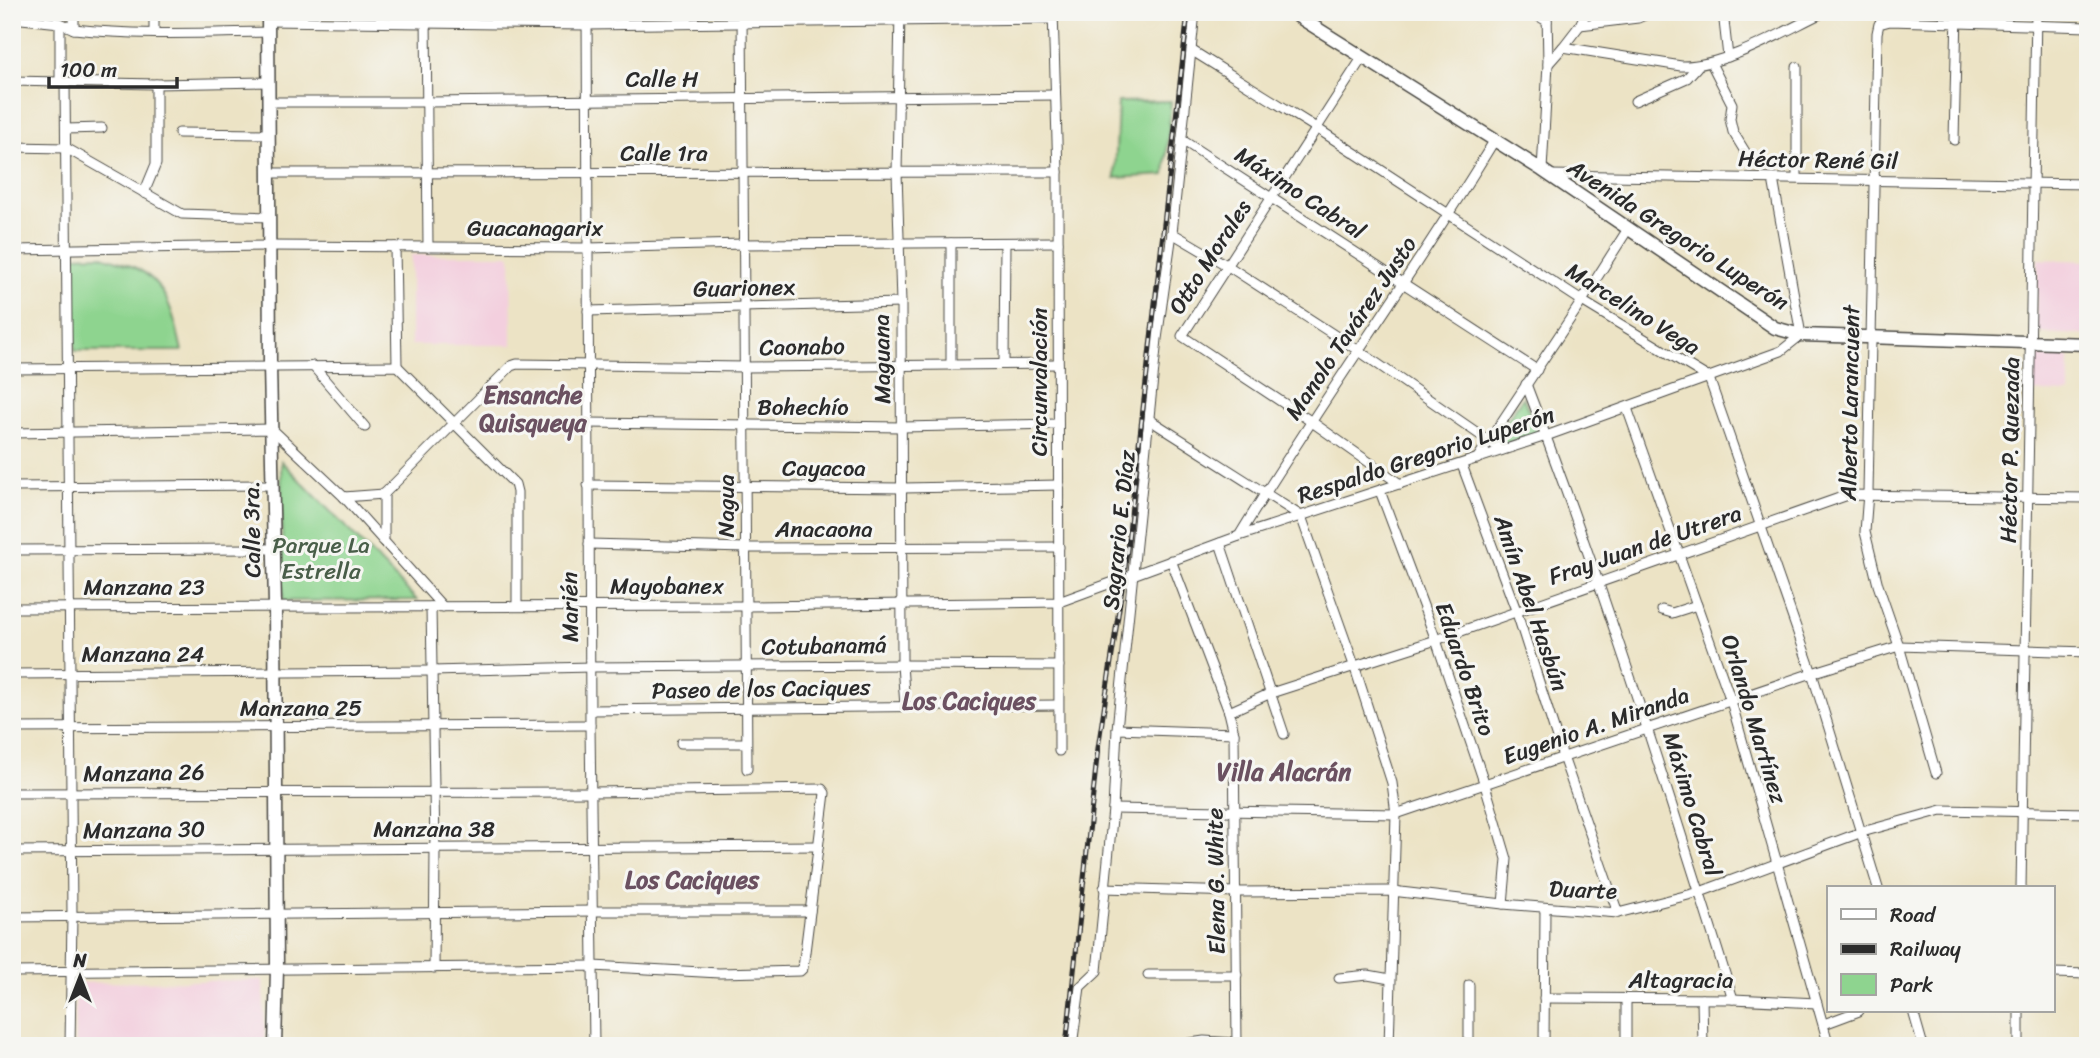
<svg xmlns="http://www.w3.org/2000/svg" width="2100" height="1058" font-family="Sriracha,sans-serif">
<style>
.built{fill:#f3cfde}
.green{fill:#8ed48f;stroke:#5c805d;stroke-width:2}
.lines{fill:none;stroke-linecap:round;stroke-linejoin:round}
.minor-casing{stroke:#484742;stroke-width:11}
.major-casing{stroke:#484742;stroke-width:15}
.minor{stroke:#fff;stroke-width:9}
.major{stroke:#fff;stroke-width:12}
.rail-casing{stroke:#2b2b2b;stroke-width:5}
.rail{stroke:#f6f6f2;stroke-width:2.5;stroke-dasharray:8;stroke-linecap:butt}
.labels{text-anchor:middle;dominant-baseline:central;stroke-width:6;stroke-linejoin:round;paint-order:stroke}
.street-label{font-size:23px;fill:#2b2b2b;stroke:#f6f6f2}
.park-label{font-size:23px;fill:#495e49;stroke:#f6f6f2}
.neighbourhood-label{font-size:24px;font-weight:bold;fill:#6b5161;stroke:#f6f6f2}
</style>
<rect width="100%" height="100%" fill="#f6f6f2"/>
<filter id="ink" filterUnits="userSpaceOnUse"><feTurbulence type="fractalNoise" baseFrequency=".0143" numOctaves="2"/><feDisplacementMap in="SourceGraphic" scale="14" xChannelSelector="R" yChannelSelector="G"/><feConvolveMatrix kernelMatrix="1 2 1 2 8 2 1 2 1" color-interpolation-filters="sRGB"/></filter>
<filter id="wash" filterUnits="userSpaceOnUse"><feTurbulence type="fractalNoise" baseFrequency=".00686" numOctaves="4" result="noise"/><feDisplacementMap in="SourceGraphic" scale="28" xChannelSelector="R" yChannelSelector="G"/><feGaussianBlur stdDeviation="1.57" result="paint"/><feColorMatrix in="noise" values="0 0 0 0 0 0 0 0 0 0 0 0 0 0 0 0 0 1.4 0 .05"/><feComposite in="paint" operator="in"/></filter>
<g filter="url(#wash)">
<rect width="100%" height="100%" fill="#ece3c5"/>
<g class="built">
<path d="M411,255H511L512,345H411Z"/>
<path d="M2038,259L2088,261V335L2035,333Z"/>
<path d="M2034,356L2069,357V393L2033,392Z"/>
<path d="M263,980L265,1046H76L75,983Z"/>
</g>
<g class="green">
<path d="M1171,101L1165,175L1115,178L1118,102Z"/>
<path d="M100,255C113,260 126,263 138,269C169,286 175,320 182,351H75L73,256Z"/>
<path d="M1523,397L1538,433L1505,444L1496,436Z"/>
<path d="M281,461L417,600L283,601Z"/>
</g>
</g>
<g filter="url(#ink)">
<g class="lines">
<defs>
<g id="minor">
<path d="M74,12V29C138,36 204,33 268,32"/>
<path d="M154,12V33"/>
<path d="M426,12L428,247"/>
<path d="M587,12L590,725L594,1046"/>
<path d="M742,12L747,769"/>
<path d="M900,12L897,172L901,303L902,665L905,706"/>
<path d="M1053,12L1058,172L1059,751"/>
<path d="M1531,12L1547,21"/>
<path d="M1723,12L1728,57"/>
<path d="M12,18L60,23L74,29"/>
<path d="M268,21L587,25L1053,19"/>
<path d="M1580,25L1638,18L1652,12"/>
<path d="M1563,47L1580,25L1586,12"/>
<path d="M1191,50L1318,129L1582,301L1709,378L1812,673L1878,888"/>
<path d="M1362,58L1182,336L1312,422L1400,484"/>
<path d="M1711,63L1732,104L1730,119L1733,132L1752,163"/>
<path d="M1548,64L1563,47L1681,66C1725,67 1784,31 1824,12"/>
<path d="M60,80V23"/>
<path d="M65,80L72,916L70,1046"/>
<path d="M12,81L156,84L269,82"/>
<path d="M1635,101L1687,78L1697,67"/>
<path d="M269,102H427L1055,95"/>
<path d="M66,129L102,128"/>
<path d="M179,133L269,134"/>
<path d="M1182,140L1537,370"/>
<path d="M1954,140L1957,12"/>
<path d="M12,147L66,148L182,214L269,217"/>
<path d="M1542,170L1548,64L1547,12"/>
<path d="M269,173L1058,172"/>
<path d="M1551,175L2088,184"/>
<path d="M1797,178V67"/>
<path d="M144,193L156,164V84"/>
<path d="M1172,233L1228,266L1359,351L1502,450"/>
<path d="M395,247L397,366"/>
<path d="M12,250L269,246L588,248L743,244L1058,242"/>
<path d="M588,311L901,303"/>
<path d="M1004,364L1005,243"/>
<path d="M951,365V243"/>
<path d="M313,366L365,427"/>
<path d="M12,369L397,366L515,484L517,492V606"/>
<path d="M1526,384C1604,586 1668,792 1733,999"/>
<path d="M1627,408L1731,701L1829,1046"/>
<path d="M1150,420L1301,516L1354,665L1392,783L1396,814L1389,1046"/>
<path d="M588,423L902,427L1058,424"/>
<path d="M12,433L272,429L344,497L443,607"/>
<path d="M1477,459L1582,301L1628,229"/>
<path d="M1462,465L1516,610L1563,757L1618,913"/>
<path d="M588,485L903,488L1059,485"/>
<path d="M12,487L272,485"/>
<path d="M1380,491L1436,640L1485,785L1507,859L1503,904"/>
<path d="M344,497L384,494L511,366L517,364L746,367L1058,364"/>
<path d="M1239,536C1320,402 1413,275 1494,141"/>
<path d="M384,538V494"/>
<path d="M1220,543L1284,734"/>
<path d="M589,544L746,548L1059,547"/>
<path d="M12,550L273,549"/>
<path d="M1171,560L1229,712L1234,733L1237,1046"/>
<path d="M431,607L435,849L434,968"/>
<path d="M12,608L746,606L1059,602L1239,536L1546,436L1781,351L1801,335L1773,179"/>
<path d="M1662,610L1672,613L1697,605"/>
<path d="M12,674L432,671L591,667L902,665L1059,666"/>
<path d="M591,710L1058,705"/>
<path d="M1229,712L1271,693L1436,640L1848,495L2088,498"/>
<path d="M12,728L590,725"/>
<path d="M1117,729L1234,733"/>
<path d="M681,743H746"/>
<path d="M1936,773L1899,646L1878,585L1865,532L1868,493L1877,33L1879,24L1890,21L2088,27"/>
<path d="M12,793L591,792L822,789L825,793L803,968L800,971L719,973L593,966L12,972"/>
<path d="M1113,809L1396,814L1812,673L1899,646L2088,652"/>
<path d="M12,851L818,846"/>
<path d="M1104,888L1236,892L1392,891L1503,904L1618,913L1700,892L1862,832L1942,810L2088,813"/>
<path d="M2021,888L2036,12"/>
<path d="M12,917L593,911H810"/>
<path d="M2053,973L2088,974"/>
<path d="M1148,975H1237"/>
<path d="M1339,978L1368,975L1390,979"/>
<path d="M1469,985V1046"/>
<path d="M1544,998L1733,999L1817,1003"/>
<path d="M1626,999V1046"/>
<path d="M1702,999L1703,1046"/>
<path d="M1913,1011L1923,1046"/>
<path d="M1824,1024L1859,1011"/>
<path d="M1072,1046L1080,987L1097,971L1113,809L1117,729L1157,339L1172,233L1195,12"/>
<path d="M1170,1046L1204,1041L1285,1046"/>
<path d="M1544,1046L1545,908"/>
<path d="M2019,1046V1011"/>
</g>
<g id="major">
<path d="M268,12L270,365L275,606L277,969L275,1046"/>
<path d="M1291,12L1542,170L1775,328L1801,335L2088,344"/>
</g>
</defs>
<use href="#minor" class="minor-casing"/>
<use href="#major" class="major-casing"/>
<use href="#minor" class="minor"/>
<use href="#major" class="major"/>
<defs>
<path id="rail" d="M1066,1046L1098,748L1124,576L1188,12"/>
</defs>
<use href="#rail" class="rail-casing"/>
<use href="#rail" class="rail"/>
</g>
</g>
<g class="labels">
<g class="street-label">
<text x="662" y="79">Calle H</text>
<text x="664" y="153">Calle 1ra</text>
<text transform="translate(1818 160) rotate(1)">Héctor René Gil</text>
<text transform="translate(1300 193) rotate(33)">Máximo Cabral</text>
<text x="535" y="228">Guacanagarix</text>
<text transform="translate(1678 235) rotate(33)">Avenida Gregorio Luperón</text>
<text transform="translate(1210 257) rotate(-57)">Otto Morales</text>
<text transform="translate(744 288) rotate(-1)">Guarionex</text>
<text transform="translate(1633 309) rotate(32)">Marcelino Vega</text>
<text transform="translate(1351 328) rotate(-56)">Manolo Tavárez Justo</text>
<text transform="translate(802 347) rotate(-1)">Caonabo</text>
<text transform="translate(882 359) rotate(-91)">Maguana</text>
<text transform="translate(1039 382) rotate(-90)">Circunvalación</text>
<text transform="translate(1850 403) rotate(-89)">Alberto Larancuent</text>
<text x="803" y="407">Bohechío</text>
<text transform="translate(2010 450) rotate(-89)">Héctor P. Quezada</text>
<text transform="translate(1426 455) rotate(-18)">Respaldo Gregorio Luperón</text>
<text x="824" y="468">Cayacoa</text>
<text transform="translate(726 506) rotate(-90)">Nagua</text>
<text transform="translate(252 529) rotate(-91)">Calle 3ra.</text>
<text x="824" y="529">Anacaona</text>
<text transform="translate(1119 530) rotate(-84)">Sagrario E. Díaz</text>
<text transform="translate(1645 545) rotate(-19)">Fray Juan de Utrera</text>
<text x="667" y="586">Mayobanex</text>
<text x="144" y="587">Manzana 23</text>
<text transform="translate(1531 603) rotate(71)">Amín Abel Hasbún</text>
<text transform="translate(570 607) rotate(-91)">Marién</text>
<text transform="translate(824 646) rotate(-1)">Cotubanamá</text>
<text x="143" y="654">Manzana 24</text>
<text transform="translate(1465 669) rotate(71)">Eduardo Brito</text>
<text transform="translate(761 689) rotate(-1)">Paseo de los Caciques</text>
<text x="301" y="708">Manzana 25</text>
<text transform="translate(1754 719) rotate(73)">Orlando Martínez</text>
<text transform="translate(1596 726) rotate(-19)">Eugenio A. Miranda</text>
<text transform="translate(144 773) rotate(-1)">Manzana 26</text>
<text transform="translate(1692 804) rotate(73)">Máximo Cabral</text>
<text x="434" y="829">Manzana 38</text>
<text transform="translate(144 830) rotate(-1)">Manzana 30</text>
<text transform="translate(1216 881) rotate(-91)">Elena G. White</text>
<text transform="translate(1583 890) rotate(2)">Duarte</text>
<text x="1681" y="980">Altagracia</text>
</g>
<g class="park-label">
<text x="321" y="545">Parque La<tspan x="321" dy="26">Estrella</tspan></text>
</g>
<g class="neighbourhood-label">
<text x="533" y="395">Ensanche<tspan x="533" dy="28">Quisqueya</tspan></text>
<text x="969" y="701">Los Caciques</text>
<text x="1284" y="772">Villa Alacrán</text>
<text x="692" y="880">Los Caciques</text>
</g>
</g>
<rect width="2100" height="1058" fill="none" stroke="#f6f6f2" stroke-width="42"/>
<rect x="1827" y="886" width="228" height="126" fill="#f6f6f2" stroke="#a5a5a2" stroke-width="2"/>
<rect x="1841" y="909" width="35" height="10" fill="#ffffff" stroke="#a5a5a2" stroke-width="2"/>
<text x="1890" y="922" font-size="21" fill="#2b2b2b">Road</text>
<rect x="1841" y="944" width="35" height="10" fill="#2b2b2b" stroke="#a5a5a2" stroke-width="2"/>
<text x="1890" y="956" font-size="21" fill="#2b2b2b">Railway</text>
<rect x="1841" y="974" width="35" height="21" fill="#8ed48f" stroke="#a5a5a2" stroke-width="2"/>
<text x="1890" y="992" font-size="21" fill="#2b2b2b">Park</text>
<g transform="translate(80 977)" stroke="#f6f6f2" stroke-width="5" paint-order="stroke">
<path d="M0-5L12 26L0 18L-12 26Z" fill="#2b2b2b"/>
<text y="-10" font-size="19" font-weight="bold" text-anchor="middle" fill="#2b2b2b">N</text>
</g>
<path d="M49 77v10h128v-10" fill="none" stroke="#2b2b2b" stroke-width="3.5"/>
<text x="60" y="77" font-size="21" fill="#2b2b2b" stroke="#f6f6f2" stroke-width="5" paint-order="stroke">100 m</text>
</svg>
